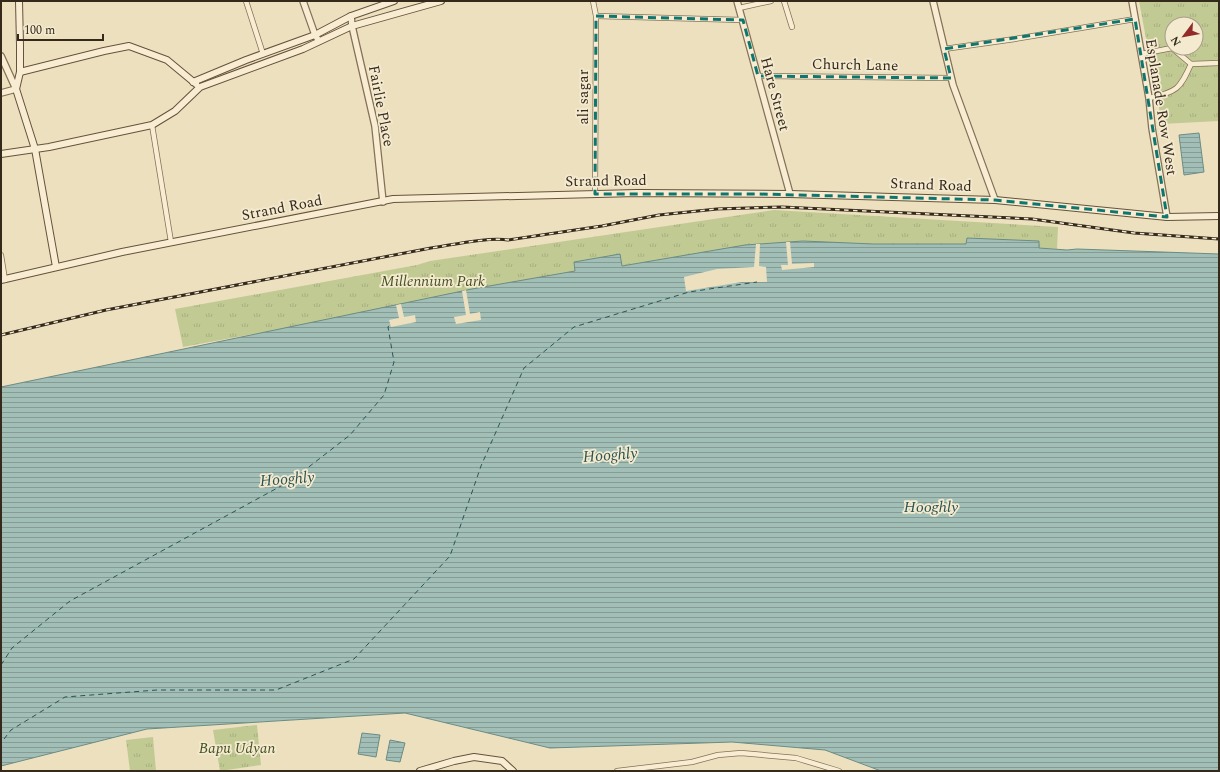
<svg xmlns="http://www.w3.org/2000/svg" width="1220" height="772" font-family="Spectral,serif">
<style>
.park{fill:url(#park-tufts);fill-rule:evenodd}
.water{fill:url(#water-rules);stroke:#6a8c84}
.pier{fill:#ede0bf}
.lines{fill:none;stroke-linecap:round;stroke-linejoin:round}
.ferry{stroke:#2c5453;stroke-width:1;stroke-dasharray:5 4;stroke-linecap:butt}
.minor-casing{stroke:#857158;stroke-width:6}
.tertiary-casing{stroke:#857158;stroke-width:8}
.secondary-casing{stroke:#66523b;stroke-width:8}
.minor{stroke:#f8edd2;stroke-width:4.5}
.tertiary{stroke:#f8edd2;stroke-width:5.5}
.secondary{stroke:#f8edd2;stroke-width:6}
.rail-casing{stroke:#35291c;stroke-width:3}
.rail{stroke:#f4eacf;stroke-width:1.5;stroke-dasharray:4.5;stroke-linecap:butt}
.marked{fill:none;stroke:#0f766e;stroke-width:3;stroke-dasharray:8 5;stroke-linejoin:round}
.labels{text-anchor:middle;dominant-baseline:central;stroke-width:3.5;stroke-linejoin:round;paint-order:stroke}
.street-label{font-size:15px;fill:#35291c;stroke:#f4eacf}
.park-label{font-size:15px;font-style:italic;fill:#445123;stroke:#f4eacf}
.water-label{font-size:16px;font-style:italic;fill:#2c5453;stroke:#f4eacf}
</style>
<defs>
<pattern id="park-tufts" width="24" height="20" patternUnits="userSpaceOnUse"><rect width="24" height="20" fill="#c2ca94"/><path d="M3 7l-1-3M5 7V3M7 7l1-3M15 17l-1-3M17 17v-4M19 17l1-3" fill="none" stroke="#a7ae7f"/></pattern>
<pattern id="water-rules" width="6" height="5" patternUnits="userSpaceOnUse"><rect width="6" height="5" fill="#a2bfb7"/><path d="M0 2.5h6" fill="none" stroke="#859b94"/></pattern>
</defs>
<rect width="100%" height="100%" fill="#ede0bf"/>
<g class="park">
<path d="M1139,1H1219V121L1162,124ZM1172,24H1196V48H1172Z"/>
<path d="M774,210L1058,227L1057,249L1039,248V241L967,239V244H760L622,266L183,347L175,309L417,265L430,261Z"/>
<path d="M257,725L261,765L220,771L213,730Z"/>
<path d="M153,737L156,771H130L126,740Z"/>
</g>
<g class="water">
<path d="M1199,133L1204,172L1184,175L1179,135Z"/>
<path d="M967,238L1039,241V248L1067,250L1077,249L1219,254V771H881L825,750L732,742L550,748L405,713L147,729L1,766V387L472,289L575,271L574,262L620,254L622,266L745,245L803,241L873,244H966Z"/>
<path d="M362,733L380,735L376,757L358,754Z"/>
<path d="M390,740L405,743L400,762L386,760Z"/>
</g>
<g class="pier">
<path d="M786,242H790L792,264L814,263V267L782,270L781,265H788Z"/>
<path d="M756,244H760L759,266L766,267L767,282H742L686,291L684,277L717,269L754,267Z"/>
<path d="M466,290L470,314L480,312L481,320L456,324L454,317L466,315L462,291Z"/>
<path d="M401,304L404,317L415,315L416,322L391,327L389,320L399,318L396,305Z"/>
</g>
<g class="lines">
<g class="ferry">
<path d="M1,665L12,648L70,601L292,480L350,435L384,395L394,362L388,327L390,324"/>
<path d="M4,739L11,730L65,697L157,690H276L354,659L450,556L481,466L524,368L574,327L689,292L757,282"/>
</g>
<defs>
<g id="minor">
<path d="M246,1L263,54"/>
<path d="M593,1L596,16L595,194"/>
<path d="M784,1L792,27"/>
<path d="M739,8L771,1"/>
<path d="M596,16L743,20"/>
<path d="M1172,48L1191,64L1219,63"/>
<path d="M944,49L1015,39L1135,19"/>
<path d="M1141,54L1172,48"/>
<path d="M758,76L951,78"/>
<path d="M1149,98C1177,92 1180,89 1191,64"/>
<path d="M152,125L171,242"/>
<path d="M1,255L5,280"/>
<path d="M617,771L692,762L718,755L741,753L796,758L839,771"/>
</g>
<g id="tertiary">
<path d="M303,1L315,35L319,41"/>
<path d="M737,1L790,194"/>
<path d="M933,1L953,85L995,200"/>
<path d="M1132,1L1149,98L1152,128L1167,217"/>
<path d="M351,16L352,26L375,126L383,202"/>
<path d="M1,56L16,89L1,93"/>
</g>
<g id="secondary">
<path d="M19,1L20,45V72L16,89L35,149L56,267"/>
<path d="M20,72L104,51L129,46L167,60L196,84"/>
<path d="M193,82L246,60L315,35L351,16L394,1"/>
<path d="M1,154L49,147L152,125L175,111L200,87L303,49L352,26L441,1"/>
<path d="M1,280L122,252L393,199L637,193L790,194L995,200L1167,217L1219,216"/>
<path d="M420,771L454,761L474,757L502,761L513,771"/>
</g>
</defs>
<use href="#minor" class="minor-casing"/>
<use href="#tertiary" class="tertiary-casing"/>
<use href="#secondary" class="secondary-casing"/>
<use href="#minor" class="minor"/>
<use href="#tertiary" class="tertiary"/>
<use href="#secondary" class="secondary"/>
<defs>
<path id="rail" d="M1,335L106,310L431,248C452,245 488,237 508,240L602,226L659,215L717,209L782,207L1032,219L1134,233L1219,239"/>
</defs>
<use href="#rail" class="rail-casing"/>
<use href="#rail" class="rail"/>
</g>
<path class="marked" d="M596,16L743,20L758,76L951,78L944,49L1135,19L1167,217L995,200L759,194H595Z"/>
<g class="labels">
<g class="street-label">
<text transform="translate(855 65) rotate(1)">Church Lane</text>
<text transform="translate(775 94) rotate(75)">Hare Street</text>
<text transform="translate(583 97) rotate(-90)">ali sagar</text>
<text transform="translate(381 106) rotate(79)">Fairlie Place</text>
<text transform="translate(1161 107) rotate(81)">Esplanade Row West</text>
<text transform="translate(606 181) rotate(-1)">Strand Road</text>
<text transform="translate(931 185) rotate(2)">Strand Road</text>
<text transform="translate(282 208) rotate(-11)">Strand Road</text>
</g>
<g class="park-label">
<text x="433" y="281">Millennium Park</text>
<text x="237" y="748">Bapu Udyan</text>
</g>
<g class="water-label">
<text transform="translate(610 455) rotate(-4)">Hooghly</text>
<text transform="translate(287 479) rotate(-4)">Hooghly</text>
<text x="931" y="507">Hooghly</text>
</g>
</g>
<rect width="1220" height="772" fill="none" stroke="#35291c" stroke-width="4"/>
<g transform="translate(1184 36) rotate(238)"><circle r="19" fill="#f4eacf" stroke="#a89d87"/>
<path d="M0-3L7 15L0 10L-7 15Z" fill="#922b29"/>
<text y="-6" font-size="11" font-weight="bold" text-anchor="middle" fill="#35291c">N</text>
</g>
<path d="M18 34v6h85v-6" fill="none" stroke="#35291c" stroke-width="2"/>
<text x="24" y="34" font-size="12" fill="#35291c" stroke="#f4eacf" stroke-width="3" paint-order="stroke">100 m</text>
</svg>
